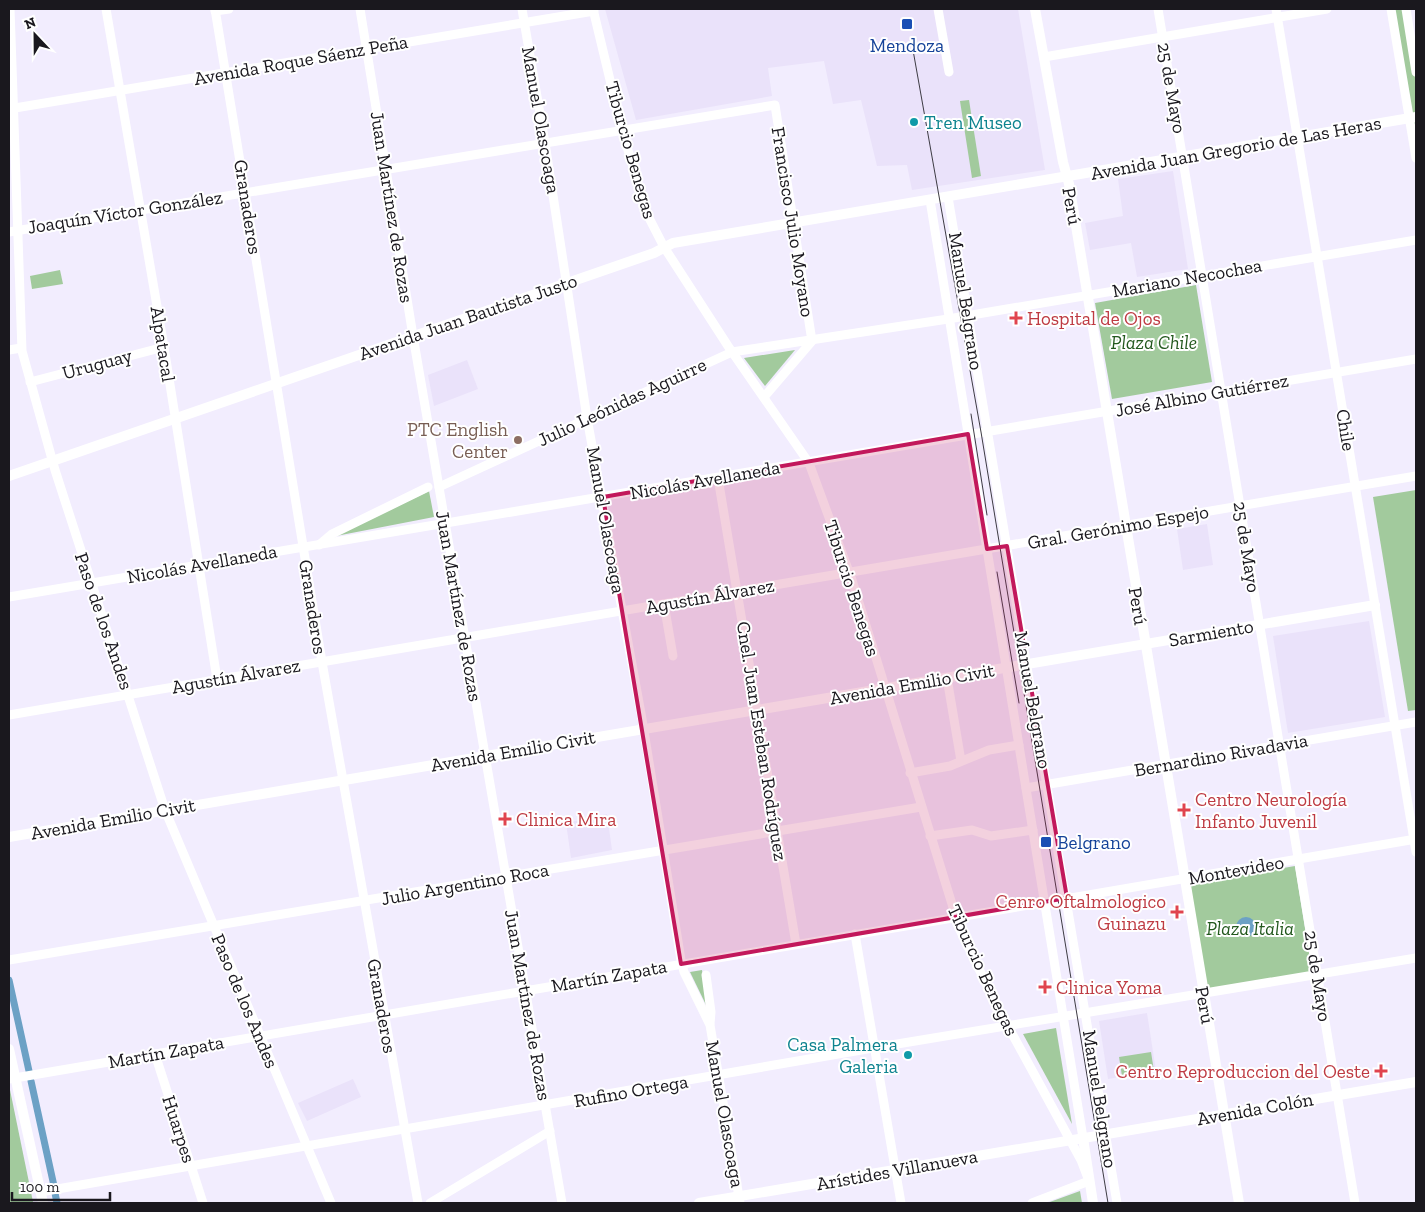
<svg xmlns="http://www.w3.org/2000/svg" width="1425" height="1212" font-family="'Zilla Slab',serif">
<style>
.built{fill:#eae2fa}
.green{fill:#a2ca9d}
.water{fill:#6ca1c5}
.lines{fill:none;stroke-linecap:round;stroke-linejoin:round}
.canal{stroke:#6ca1c5;stroke-width:7}
.minor{stroke:#fff;stroke-width:9}
.major{stroke:#fff;stroke-width:10}
.tram{stroke:#3d3b43;stroke-width:1}
.marked{fill:#c2185b;fill-opacity:0.2;stroke:#c2185b;stroke-width:4;stroke-linejoin:round}
.transit-dot{fill:#1a4fb4;stroke:#fff;stroke-width:2}
.culture-dot{fill:#0f9aa8;stroke:#fff;stroke-width:2}
.health-dot{fill:#e0444e;stroke:#fff;stroke-width:2}
.education-dot{fill:#8d6e63;stroke:#fff;stroke-width:2}
.labels{text-anchor:middle;dominant-baseline:central;stroke-width:4;stroke-linejoin:round;paint-order:stroke}
.transit-label{font-size:19px;fill:#164399;stroke:#fff}
.street-label{font-size:19px;fill:#1a181e;stroke:#fff}
.culture-label{font-size:19px;fill:#0d838f;stroke:#fff;text-anchor:start}
.health-label{font-size:19px;fill:#be3a42;stroke:#fff;text-anchor:start}
.park-label{font-size:19px;font-style:italic;fill:#22581d;stroke:#fff}
.education-label{font-size:19px;fill:#785e54;stroke:#fff;text-anchor:end}
</style>
<rect width="100%" height="100%" fill="#f2edfe"/>
<g class="built">
<path d="M605,9H1018L1045,170L912,190L907,165L877,166L861,100L833,104L824,61L768,68L772,96L636,120Z"/>
<path d="M1173,171L1188,269L1137,277L1131,243L1090,250L1085,223L1123,216L1118,179Z"/>
<path d="M467,360L478,389L434,406L428,375Z"/>
<path d="M1207,524L1213,565L1183,570L1177,529Z"/>
<path d="M1369,621L1385,717L1288,733L1273,636Z"/>
<path d="M607,814L612,850L571,858L566,823Z"/>
<path d="M1147,1013L1156,1071L1108,1079L1099,1021Z"/>
<path d="M353,1079L361,1097L307,1121L298,1103Z"/>
</g>
<g class="green">
<path d="M1391,9H1406L1416,72V158Z"/>
<path d="M969,100L981,176L972,178L960,101Z"/>
<path d="M60,270L63,284L32,289L30,276Z"/>
<path d="M1196,285L1212,382L1112,399L1095,303Z"/>
<path d="M795,350L765,386L744,358Z"/>
<path d="M1416,490V710L1408,711L1373,497Z"/>
<path d="M429,491L434,517L336,536Z"/>
<path d="M1295,866L1312,972L1205,990L1187,884Z"/>
<path d="M702,970L707,1007L690,972Z"/>
<path d="M1056,1028L1072,1124L1023,1034Z"/>
<path d="M1151,1052L1154,1071L1122,1076L1119,1057Z"/>
<path d="M9,1085L33,1202V1203H9Z"/>
<path d="M1080,1191L1082,1203H1047Z"/>
</g>
<circle class="water" cx="1246" cy="927" r="10"/>
<g class="lines">
<g class="canal">
<path d="M9,980L29,1071"/>
<path d="M31,1081L54,1186"/>
<path d="M55,1193L57,1203"/>
</g>
<g class="minor">
<path d="M10,9L22,351L55,470L165,810L331,1203"/>
<path d="M106,9L164,347L217,679"/>
<path d="M215,9L322,662L418,1203"/>
<path d="M360,9L413,336L562,1203"/>
<path d="M522,9L545,143L587,418L642,719L681,960L684,972L710,1025L740,1203"/>
<path d="M593,9L622,130L647,214L664,247L728,346L809,463L852,580L960,930L998,1008L1081,1160L1089,1181L1032,1203"/>
<path d="M938,9L949,72"/>
<path d="M1158,9L1355,1203"/>
<path d="M1276,9L1416,852"/>
<path d="M1391,9L1416,158"/>
<path d="M1406,9L1416,72"/>
<path d="M215,11L229,9"/>
<path d="M1044,57L1327,9"/>
<path d="M9,109L594,11"/>
<path d="M948,197L1117,1203"/>
<path d="M930,200L1083,1138"/>
<path d="M9,232L775,105L812,341L764,397"/>
<path d="M9,350L21,348"/>
<path d="M30,382L164,347"/>
<path d="M718,478L796,944"/>
<path d="M439,487L732,352L948,319L1416,240"/>
<path d="M319,545L332,534L428,487"/>
<path d="M9,597L1416,359"/>
<path d="M664,604L673,656"/>
<path d="M947,678L961,761"/>
<path d="M9,715L1416,476"/>
<path d="M910,773L950,766L989,750L1019,745"/>
<path d="M1026,788L1416,722"/>
<path d="M930,836L972,830L991,836L1033,830"/>
<path d="M855,934L901,1203"/>
<path d="M9,960L921,807"/>
<path d="M706,975L711,1012L710,1024"/>
<path d="M155,1054L203,1203"/>
<path d="M9,1079L1416,839"/>
<path d="M40,1192L873,1048L1416,958"/>
<path d="M430,1203L550,1131"/>
</g>
<g class="major">
<path d="M1035,9L1063,162L1069,184L1239,1203"/>
<path d="M9,476L654,253L673,243L1416,117"/>
<path d="M9,837L1375,605"/>
<path d="M9,1049L43,1203"/>
<path d="M1083,1138L1093,1203"/>
<path d="M699,1203L1416,1082"/>
</g>
<g class="tram">
<path d="M913,50L981,432L1108,1203"/>
<path d="M971,414L987,515"/>
<path d="M997,572L1019,703"/>
</g>
</g>
<path class="marked" d="M968,434L987,549L1007,546L1067,898L681,964L603,497Z"/>
<g class="transit-dot">
<rect x="901" y="18" width="12" height="12" rx="2.5"/>
<rect x="1040" y="836" width="12" height="12" rx="2.5"/>
</g>
<g class="culture-dot">
<circle cx="914" cy="122" r="5"/>
<circle cx="908" cy="1055" r="5"/>
</g>
<g class="health-dot">
<path d="M1013.5 310.5h5v5h5v5h-5v5h-5v-5h-5v-5h5z"/>
<path d="M1181.5 802.5h5v5h5v5h-5v5h-5v-5h-5v-5h5z"/>
<path d="M502.5 811.5h5v5h5v5h-5v5h-5v-5h-5v-5h5z"/>
<path d="M1174.5 904.5h5v5h5v5h-5v5h-5v-5h-5v-5h5z"/>
<path d="M1042.5 979.5h5v5h5v5h-5v5h-5v-5h-5v-5h5z"/>
<path d="M1378.5 1063.5h5v5h5v5h-5v5h-5v-5h-5v-5h5z"/>
</g>
<circle class="education-dot" cx="518" cy="440" r="5"/>
<g class="labels">
<g class="transit-label">
<text x="907" y="45">Mendoza</text>
<text x="1057" y="842" text-anchor="start">Belgrano</text>
</g>
<g class="street-label">
<text transform="translate(301 60) rotate(-10)">Avenida Roque Sáenz Peña</text>
<text transform="translate(1172 88) rotate(80)">25 de Mayo</text>
<text transform="translate(541 120) rotate(80)">Manuel Olascoaga</text>
<text transform="translate(1236 148) rotate(-10)">Avenida Juan Gregorio de Las Heras</text>
<text transform="translate(631 150) rotate(74)">Tiburcio Benegas</text>
<text transform="translate(1072 206) rotate(80)">Perú</text>
<text transform="translate(248 207) rotate(81)">Granaderos</text>
<text transform="translate(392 207) rotate(81)">Juan Martínez de Rozas</text>
<text transform="translate(125 212) rotate(-9)">Joaquín Víctor González</text>
<text transform="translate(793 222) rotate(81)">Francisco Julio Moyano</text>
<text transform="translate(1187 278) rotate(-10)">Mariano Necochea</text>
<text transform="translate(966 301) rotate(81)">Manuel Belgrano</text>
<text transform="translate(468 317) rotate(-19)">Avenida Juan Bautista Justo</text>
<text transform="translate(163 344) rotate(81)">Alpatacal</text>
<text transform="translate(97 364) rotate(-15)">Uruguay</text>
<text transform="translate(1202 395) rotate(-10)">José Albino Gutiérrez</text>
<text transform="translate(622 402) rotate(-25)">Julio Leónidas Aguirre</text>
<text transform="translate(1346 430) rotate(81)">Chile</text>
<text transform="translate(705 480) rotate(-10)">Nicolás Avellaneda</text>
<text transform="translate(606 520) rotate(80)">Manuel Olascoaga</text>
<text transform="translate(1118 527) rotate(-10)">Gral. Gerónimo Espejo</text>
<text transform="translate(1247 547) rotate(81)">25 de Mayo</text>
<text transform="translate(202 564) rotate(-10)">Nicolás Avellaneda</text>
<text transform="translate(852 588) rotate(72)">Tiburcio Benegas</text>
<text transform="translate(710 596) rotate(-10)">Agustín Álvarez</text>
<text transform="translate(459 606) rotate(80)">Juan Martínez de Rozas</text>
<text transform="translate(1138 606) rotate(81)">Perú</text>
<text transform="translate(313 607) rotate(81)">Granaderos</text>
<text transform="translate(104 621) rotate(71)">Paso de los Andes</text>
<text transform="translate(1211 633) rotate(-10)">Sarmiento</text>
<text transform="translate(236 676) rotate(-10)">Agustín Álvarez</text>
<text transform="translate(912 684) rotate(-10)">Avenida Emilio Civit</text>
<text transform="translate(1033 700) rotate(80)">Manuel Belgrano</text>
<text transform="translate(762 741) rotate(81)">Cnel. Juan Esteban Rodríguez</text>
<text transform="translate(513 751) rotate(-10)">Avenida Emilio Civit</text>
<text transform="translate(1221 755) rotate(-10)">Bernardino Rivadavia</text>
<text transform="translate(113 819) rotate(-10)">Avenida Emilio Civit</text>
<text transform="translate(1236 870) rotate(-10)">Montevideo</text>
<text transform="translate(465 884) rotate(-10)">Julio Argentino Roca</text>
<text transform="translate(983 970) rotate(65)">Tiburcio Benegas</text>
<text transform="translate(609 976) rotate(-10)">Martín Zapata</text>
<text transform="translate(1318 976) rotate(81)">25 de Mayo</text>
<text transform="translate(245 1001) rotate(67)">Paso de los Andes</text>
<text transform="translate(528 1005) rotate(80)">Juan Martínez de Rozas</text>
<text transform="translate(1205 1005) rotate(80)">Perú</text>
<text transform="translate(382 1006) rotate(80)">Granaderos</text>
<text transform="translate(166 1052) rotate(-10)">Martín Zapata</text>
<text transform="translate(631 1091) rotate(-10)">Rufino Ortega</text>
<text transform="translate(1100 1099) rotate(81)">Manuel Belgrano</text>
<text transform="translate(1255 1109) rotate(-10)">Avenida Colón</text>
<text transform="translate(725 1114) rotate(80)">Manuel Olascoaga</text>
<text transform="translate(179 1129) rotate(72)">Huarpes</text>
<text transform="translate(897 1170) rotate(-10)">Arístides Villanueva</text>
</g>
<g class="culture-label">
<text x="924" y="122">Tren Museo</text>
<text x="898" y="1044" text-anchor="end">Casa Palmera<tspan x="898" dy="22">Galeria</tspan></text>
</g>
<g class="health-label">
<text x="1027" y="318">Hospital de Ojos</text>
<text x="1195" y="799">Centro Neurología<tspan x="1195" dy="22">Infanto Juvenil</tspan></text>
<text x="516" y="819">Clinica Mira</text>
<text x="1166" y="901" text-anchor="end">Cenro Oftalmologico<tspan x="1166" dy="22">Guinazu</tspan></text>
<text x="1056" y="987">Clinica Yoma</text>
<text x="1370" y="1071" text-anchor="end">Centro Reproduccion del Oeste</text>
</g>
<g class="park-label">
<text x="1154" y="342">Plaza Chile</text>
<text x="1250" y="928">Plaza Italia</text>
</g>
<g class="education-label">
<text x="508" y="429">PTC English<tspan x="508" dy="22">Center</tspan></text>
</g>
</g>
<rect width="1425" height="1212" fill="none" stroke="#1a181e" stroke-width="20"/>
<g transform="translate(35 35) rotate(338)" stroke="#ffffff" stroke-width="4" paint-order="stroke">
<path d="M0-4L9 19L0 12L-9 19Z" fill="#1a181e"/>
<text y="-8" font-size="14" font-weight="bold" text-anchor="middle" fill="#1a181e">N</text>
</g>
<path d="M12 1192v8h98v-8" fill="none" stroke="#1a181e" stroke-width="2.5"/>
<text x="20" y="1192" font-size="15" fill="#1a181e" stroke="#ffffff" stroke-width="4" paint-order="stroke">100 m</text>
</svg>
